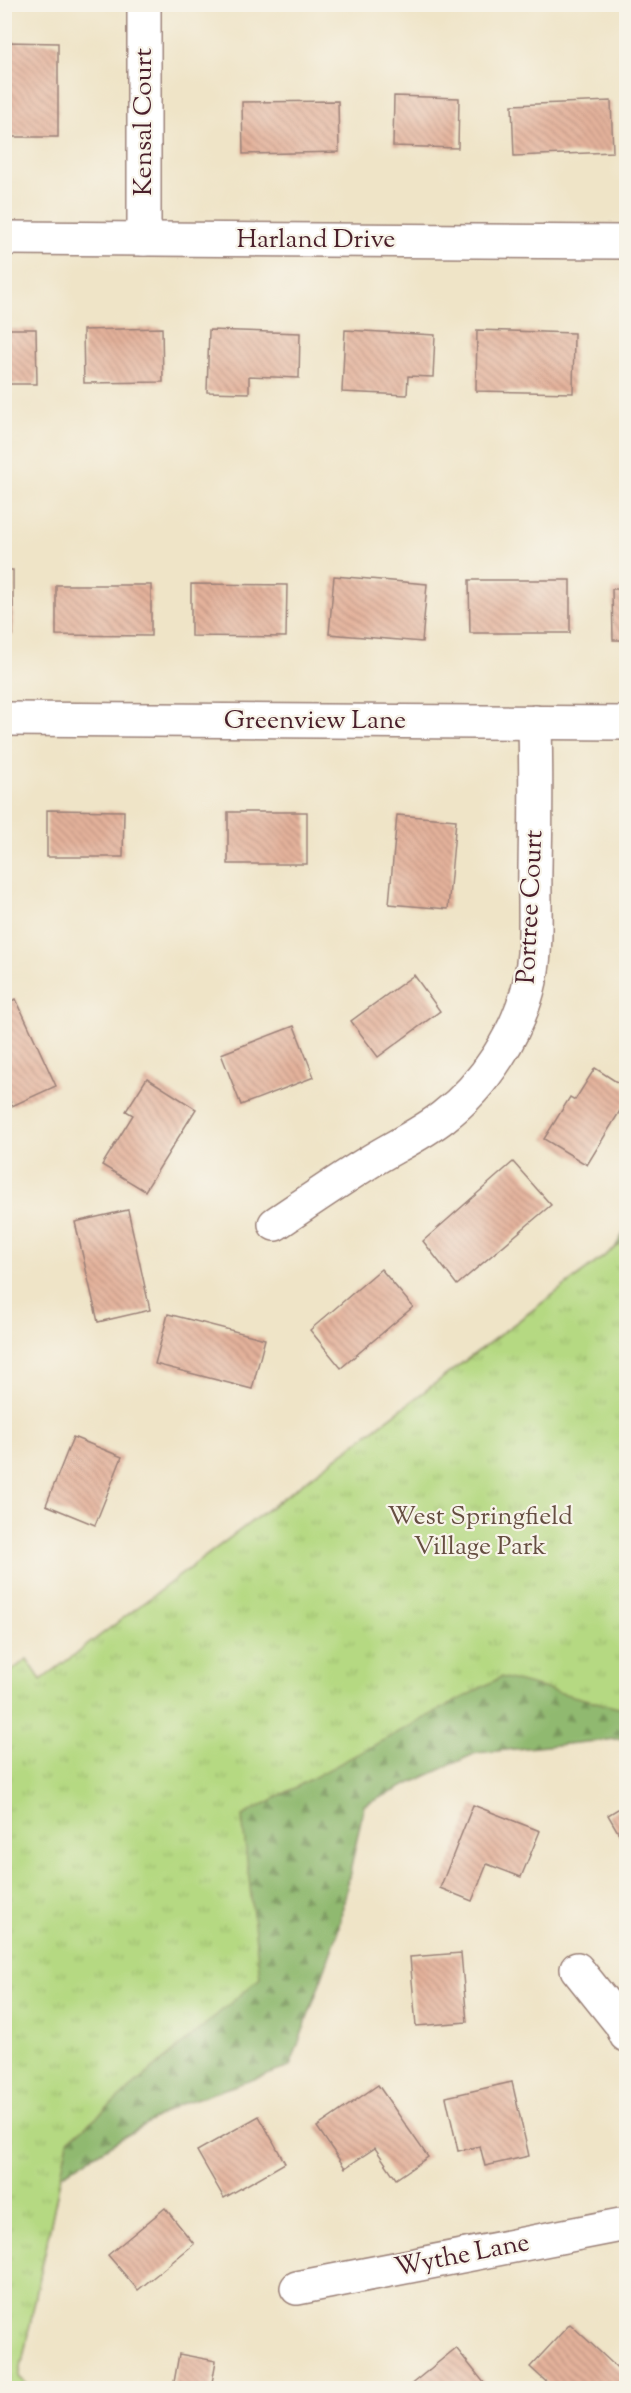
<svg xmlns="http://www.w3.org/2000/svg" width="631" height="2393" font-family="'Sorts Mill Goudy',serif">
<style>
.forest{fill:url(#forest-firs);stroke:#6d6c4e;stroke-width:1.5}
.park{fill:url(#park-tufts);stroke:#807c56;stroke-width:1.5}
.building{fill:url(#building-back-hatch)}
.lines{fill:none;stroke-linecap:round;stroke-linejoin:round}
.minor-casing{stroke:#9c8279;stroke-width:36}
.minor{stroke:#fff;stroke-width:33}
.labels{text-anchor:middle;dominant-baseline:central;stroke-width:4.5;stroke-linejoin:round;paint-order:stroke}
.street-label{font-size:26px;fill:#4a1f2b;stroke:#f7f3e8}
.park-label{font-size:26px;fill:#654e41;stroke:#f7f3e8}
</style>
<defs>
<pattern id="forest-firs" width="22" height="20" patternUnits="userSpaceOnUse" patternTransform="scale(1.5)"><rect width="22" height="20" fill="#90b970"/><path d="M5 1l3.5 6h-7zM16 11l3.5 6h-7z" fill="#78965c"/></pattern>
<pattern id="park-tufts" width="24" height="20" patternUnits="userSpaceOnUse" patternTransform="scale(1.5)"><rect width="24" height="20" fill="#b5d982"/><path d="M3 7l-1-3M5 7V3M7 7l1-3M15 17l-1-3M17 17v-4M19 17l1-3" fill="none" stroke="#9dba70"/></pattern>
<pattern id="building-back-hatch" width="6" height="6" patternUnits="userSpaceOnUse" patternTransform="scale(1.5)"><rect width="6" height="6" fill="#e4b29b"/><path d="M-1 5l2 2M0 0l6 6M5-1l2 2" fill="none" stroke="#bb907f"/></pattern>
</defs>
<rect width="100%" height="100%" fill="#f7f3e8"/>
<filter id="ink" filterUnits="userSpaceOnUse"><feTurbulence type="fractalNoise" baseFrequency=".0167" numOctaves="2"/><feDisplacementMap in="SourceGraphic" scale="12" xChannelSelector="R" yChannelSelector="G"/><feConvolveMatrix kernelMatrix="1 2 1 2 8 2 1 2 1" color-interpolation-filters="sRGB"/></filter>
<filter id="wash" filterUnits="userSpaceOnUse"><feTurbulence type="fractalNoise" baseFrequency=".008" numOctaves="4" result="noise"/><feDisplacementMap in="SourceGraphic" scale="24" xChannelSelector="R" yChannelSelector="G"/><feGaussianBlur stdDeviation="1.35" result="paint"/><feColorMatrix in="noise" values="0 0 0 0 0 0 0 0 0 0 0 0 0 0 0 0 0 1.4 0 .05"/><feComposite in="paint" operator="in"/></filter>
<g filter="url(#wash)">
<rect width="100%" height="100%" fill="#efe4c7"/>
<path class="forest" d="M626,1229V1738L476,1753L364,1805L337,1935L290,2067L177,2105L61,2175L19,2377L31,2388H5V1676L27,1659L41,1680L615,1248Z"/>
<path class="park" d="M626,1240V1710L501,1677L242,1816L260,1978L68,2141L19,2377L31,2388H5V1676L27,1659L41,1680Z"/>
<g id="blocks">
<g class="building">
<path d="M4,42L58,43V137H9L10,81H4Z"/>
<path d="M394,96L459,98L458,148L393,146Z"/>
<path d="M338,101L339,152L243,154L242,102Z"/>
<path d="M611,101L613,152L514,156L512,105Z"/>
<path d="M162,328L163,382L84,383L83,330Z"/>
<path d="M4,329H36L37,384H4Z"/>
<path d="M209,330L300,333L299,378L249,376V393L207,392Z"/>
<path d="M345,330L435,335L433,377L408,376L407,395L342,392Z"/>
<path d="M477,330L574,333L573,393L476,391Z"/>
<rect x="4" y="570" width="9" height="65"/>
<path d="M334,576L427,584L422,642L329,634Z"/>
<path d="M469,580H570V633H470Z"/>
<path d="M191,584L287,585L286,637L191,636Z"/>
<path d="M56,585H151V636L56,635Z"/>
<path d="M612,589H626V640H613Z"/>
<path d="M47,810L124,811L123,857H47Z"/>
<rect x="228" y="812" width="79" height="52"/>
<path d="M397,815L456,820L448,909L389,904Z"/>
<path d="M414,975L440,1011L378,1057L351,1021Z"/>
<path d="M16,999L56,1086L12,1106L6,1092H4V1004Z"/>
<path d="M294,1026L314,1077L241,1105L221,1054Z"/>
<path d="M595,1068L626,1088V1101L587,1165L544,1139L570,1097L575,1100Z"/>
<path d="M147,1078L196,1109L145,1191L102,1165L133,1115L126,1111Z"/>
<path d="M513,1162L551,1205L457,1285L423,1241Z"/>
<path d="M128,1210L150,1310L98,1322L75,1222Z"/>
<path d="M381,1269L413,1307L341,1368L310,1330Z"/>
<path d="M168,1314L265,1339L252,1389L155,1364Z"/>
<path d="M73,1437L122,1457L95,1525L46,1505Z"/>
<path d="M626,1804V1846L608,1815Z"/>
<path d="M473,1805L540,1831L521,1877L487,1864L472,1901L440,1888Z"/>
<path d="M461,1953L467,2022L416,2026L410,1957Z"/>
<path d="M512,2082L529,2156L485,2166L480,2146L458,2151L446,2097Z"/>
<path d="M378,2085L428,2157L396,2179L375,2148L345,2168L317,2127Z"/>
<path d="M259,2116L285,2163L224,2198L197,2151Z"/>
<path d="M165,2208L194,2244L138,2290L108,2255Z"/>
<path d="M570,2324L626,2376L616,2388H553L530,2367Z"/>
<path d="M456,2348L485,2384L479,2388H411L409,2386Z"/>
<path d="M179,2354L216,2361L211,2388H173Z"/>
</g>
</g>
</g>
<g filter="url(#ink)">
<use href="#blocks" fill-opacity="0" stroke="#9c8279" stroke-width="1.5"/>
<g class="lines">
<defs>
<g id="minor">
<path d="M144,4V239"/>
<path d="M4,238L626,242"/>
<path d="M4,719L626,723"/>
<path d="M275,1224C305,1204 335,1183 366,1164C391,1148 420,1135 443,1117C485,1085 519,1032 530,981C538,945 534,905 535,868C536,819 536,771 535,722"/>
<path d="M577,1969L621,2024L626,2035"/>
<path d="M297,2288L626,2224"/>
</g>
</defs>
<use href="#minor" class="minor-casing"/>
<use href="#minor" class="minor"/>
</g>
</g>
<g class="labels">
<g class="street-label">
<text transform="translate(144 122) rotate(-90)">Kensal Court</text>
<text x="316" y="240">Harland Drive</text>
<text x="315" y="721">Greenview Lane</text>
<text transform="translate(531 907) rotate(-87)">Portree Court</text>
<text transform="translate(462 2256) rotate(-11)">Wythe Lane</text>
</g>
<g class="park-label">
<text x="480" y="1517">West Springfield<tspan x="480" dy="30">Village Park</tspan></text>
</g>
</g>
<rect width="631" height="2393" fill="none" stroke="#f7f3e8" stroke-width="24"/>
</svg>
